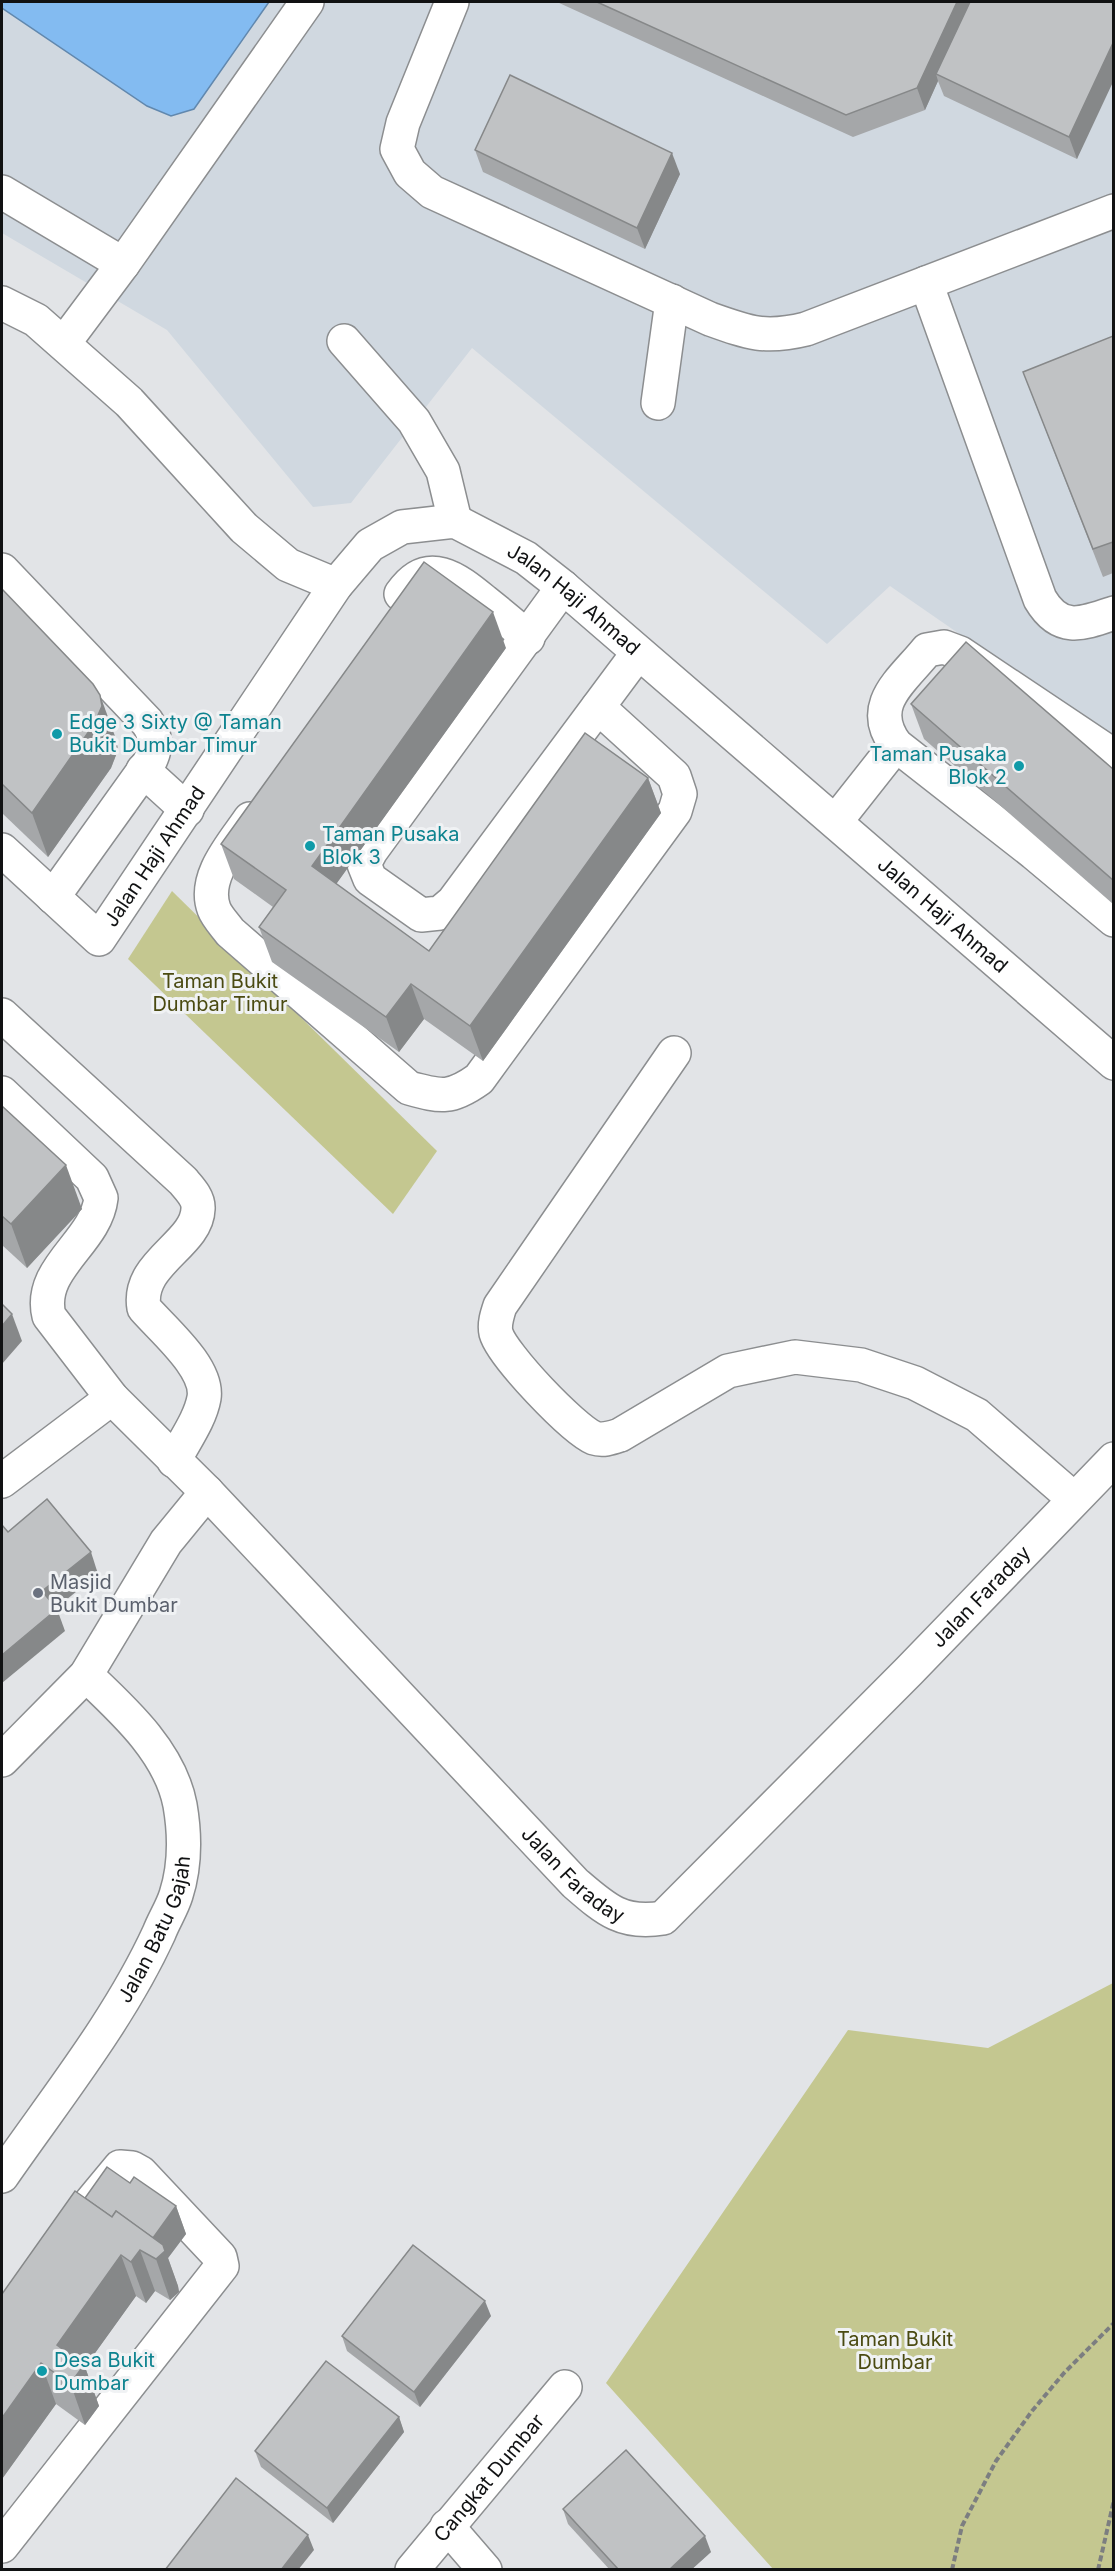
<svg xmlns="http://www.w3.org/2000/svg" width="1115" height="2571" font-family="Inter,sans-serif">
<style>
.built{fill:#d0d8e0}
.green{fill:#c4c790}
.water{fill:#83bbf1;stroke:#6188ae;stroke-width:1.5}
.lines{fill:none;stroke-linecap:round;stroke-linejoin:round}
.minor-casing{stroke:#8c8e90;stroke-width:36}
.path{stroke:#7c7e80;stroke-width:4;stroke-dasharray:6 3;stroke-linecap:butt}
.minor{stroke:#fff;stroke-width:33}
.wall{fill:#a5a7a9}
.shaded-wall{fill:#868889}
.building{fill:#c0c2c4;stroke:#868889;stroke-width:1.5}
.culture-dot{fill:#0f9aa8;stroke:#f0f2f4;stroke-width:2}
.worship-dot{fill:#6b7280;stroke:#f0f2f4;stroke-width:2}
.labels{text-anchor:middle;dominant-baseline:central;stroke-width:6;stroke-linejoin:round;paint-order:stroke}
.street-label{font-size:20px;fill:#111213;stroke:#f0f2f4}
.culture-label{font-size:20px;fill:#0d838f;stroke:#f0f2f4;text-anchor:start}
.park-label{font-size:20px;fill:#4a4a11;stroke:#f0f2f4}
.worship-label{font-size:20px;fill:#5b616d;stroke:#f0f2f4;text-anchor:start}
</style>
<rect width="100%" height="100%" fill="#e2e4e7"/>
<path class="built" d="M2,2H1113V740L890,586L827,644L472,348L351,503L313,507L167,330L2,233Z"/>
<g class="green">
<path d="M172,891L437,1151L393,1214L128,959Z"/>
<path d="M1113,1983V2569H773L606,2383L848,2030L988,2048Z"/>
</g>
<path class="water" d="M2,2H269L194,109L171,116L147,106L2,8Z"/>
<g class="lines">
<defs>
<g id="minor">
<path d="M452,2L403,123L397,149L410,173L432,192L710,319C749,333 765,339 806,329L1114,211"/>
<path d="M2,192L123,264L307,2"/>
<path d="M926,283L1040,599C1060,633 1082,624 1114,613"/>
<path d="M2,303L36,320L129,402L244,528L288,565L336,585"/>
<path d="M344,341L414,421L443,471L455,521"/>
<path d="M64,343L123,264"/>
<path d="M658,403L672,301"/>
<path d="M2,570L147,722C157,736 157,748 149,763L53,897"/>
<path d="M563,587L371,851L364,864L370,879L421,915L440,913L453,902L638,653"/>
<path d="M401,594C428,555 457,579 484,601C499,613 514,625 528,638"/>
<path d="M1114,756L960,653L944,647L927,650C902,681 866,705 896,745L1034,853L1114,920"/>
<path d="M143,770L187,810"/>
<path d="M250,819C234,843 202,877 214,909C217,917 225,925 230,932L409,1088C442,1097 451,1099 479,1079L675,811L680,794L674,776L598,707"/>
<path d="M836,821L896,745"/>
<path id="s1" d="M2,850L99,939L336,585L370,545L402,527L455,521L526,558L563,587L1114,1063"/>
<path d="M2,1015L183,1181C189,1188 199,1198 198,1209C197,1245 136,1263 144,1308C163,1330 209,1368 204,1398C200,1420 184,1441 174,1461"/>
<path d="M674,1053L500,1306C497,1315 494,1324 496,1333C502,1355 573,1429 594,1438C603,1441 611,1438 620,1435L728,1371L795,1357L861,1365L915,1383L977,1415L1074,1499"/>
<path id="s2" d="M2,1093L92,1178L101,1198C96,1243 37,1268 49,1316L112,1398L207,1492L575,1883C605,1909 622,1925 663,1918L909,1671L1114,1459"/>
<path d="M2,1481L112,1398"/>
<path d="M2,1760L86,1675L166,1542L207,1492"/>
<path id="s3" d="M2,2176C56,2098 119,2020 159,1933C164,1920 172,1908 176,1895C185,1867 185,1834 180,1805C170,1752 123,1710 86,1675"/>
<path d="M447,2526L485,2570"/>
<path d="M2,2546L222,2266L220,2257L141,2173L132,2168L120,2167L86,2208"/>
<path id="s4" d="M412,2570L565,2387"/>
</g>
</defs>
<use href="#minor" class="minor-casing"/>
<g class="path">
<path d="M952,2570L962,2526L996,2461L1032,2411L1064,2373L1114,2323"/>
<path d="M1098,2570L1114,2500"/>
</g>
<use href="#minor" class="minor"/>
</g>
<g class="wall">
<path d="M557,2H1113L1077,159L944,96L938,81L925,110L853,137Z"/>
<path d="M475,150L680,174L645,249L483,172Z"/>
<path d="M1113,336V573L1103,577L1023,372Z"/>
<path d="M2,589L116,739L118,750L111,768L48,857L2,813Z"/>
<path d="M506,648L336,884L429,951L648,778L661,813L483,1061L424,1019L399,1052L272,962L259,927L273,907L234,879L221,844Z"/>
<path d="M911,704L1113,769V904L924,739Z"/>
<path d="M2,1106L82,1209L27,1268L2,1245Z"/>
<path d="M130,2183L176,2206L186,2234L168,2258L178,2286L179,2292L170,2300L155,2291L146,2303L136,2296L85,2367L99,2406L85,2425L56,2404L2,2479L85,2198Z"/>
<path d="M491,2316L420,2407L347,2351L342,2336Z"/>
<path d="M399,2417L404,2432L333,2523L261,2467L255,2451Z"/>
<path d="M563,2509L711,2552L691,2570H610L568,2524Z"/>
</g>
<g class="shaded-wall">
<path d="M957,2H974L936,74L938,81L925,110L917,88Z"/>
<path d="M1113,43V82L1077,159L1069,137Z"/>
<path d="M672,153L680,174L645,249L637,228Z"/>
<path d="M493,612L506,648L324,901L312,866Z"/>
<path d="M100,695L116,739L118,750L111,768L48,857L32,813Z"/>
<path d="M648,778L661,813L483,1061L470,1026Z"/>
<path d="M411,984L424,1019L399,1052L386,1017Z"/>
<path d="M66,1165L82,1209L27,1268L11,1224Z"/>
<path d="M12,1314L22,1341L2,1364V1326Z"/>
<path d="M91,1552L98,1574L50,1613L42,1591Z"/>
<path d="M57,1609L65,1631L2,1683V1655Z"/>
<path d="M176,2206L186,2234L168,2258L178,2286L179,2292L170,2300L156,2259L148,2244Z"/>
<path d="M140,2250L155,2291L146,2303L131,2262Z"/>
<path d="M121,2255L136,2296L85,2367L99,2406L85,2425L57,2345Z"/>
<path d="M485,2301L491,2316L420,2407L414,2392Z"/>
<path d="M41,2363L56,2404L2,2479V2418Z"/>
<path d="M399,2417L404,2432L333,2523L327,2508Z"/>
<path d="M308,2535L314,2550L298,2570H281Z"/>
<path d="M705,2536L711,2552L691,2570H669Z"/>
</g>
<g class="building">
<path d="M597,2H957L917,88L846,115Z"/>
<path d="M970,2H1113V43L1069,137L936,74Z"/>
<path d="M510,75L672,153L637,228L475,150Z"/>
<path d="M1113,336V542L1093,549L1023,372Z"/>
<path d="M424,562L493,612L312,866L429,951L585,733L648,778L470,1026L411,984L386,1017L259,927L286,890L221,844Z"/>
<path d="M2,589L93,684L100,695L102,706L94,724L32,813L2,784Z"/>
<path d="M966,642L1113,769V880L911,704Z"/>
<path d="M2,1106L66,1165L11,1224L2,1216Z"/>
<path d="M2,1304L12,1314L2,1326Z"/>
<path d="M47,1499L91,1552L42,1591L57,1609L2,1655V1525L8,1532Z"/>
<path d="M107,2167L130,2183L134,2177L176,2206L153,2238L116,2211L112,2217L85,2198Z"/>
<path d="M75,2191L112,2217L116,2211L163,2245L165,2251L156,2259L140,2250L131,2262L121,2255L57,2345L84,2365L70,2384L41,2363L2,2418V2294Z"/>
<path d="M413,2245L485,2301L414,2392L342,2336Z"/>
<path d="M326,2361L399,2417L327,2508L255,2451Z"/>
<path d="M626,2450L705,2536L669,2570H619L563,2509Z"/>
<path d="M236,2478L308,2535L281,2570H165Z"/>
</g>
<g class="culture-dot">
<circle cx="57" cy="734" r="6"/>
<circle cx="1019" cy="766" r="6"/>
<circle cx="310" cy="846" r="6"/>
<circle cx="42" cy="2371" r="6"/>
</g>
<circle class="worship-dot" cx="38" cy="1593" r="6"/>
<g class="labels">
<g class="street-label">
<text stroke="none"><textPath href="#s1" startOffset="843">Jalan Haji Ahmad</textPath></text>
<text stroke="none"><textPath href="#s1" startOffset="231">Jalan Haji Ahmad</textPath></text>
<text stroke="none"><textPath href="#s1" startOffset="1329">Jalan Haji Ahmad</textPath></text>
<text stroke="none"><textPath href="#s2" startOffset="1604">Jalan Faraday</textPath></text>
<text stroke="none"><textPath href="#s2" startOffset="1046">Jalan Faraday</textPath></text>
<text stroke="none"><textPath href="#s3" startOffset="292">Jalan Batu Gajah</textPath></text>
<text stroke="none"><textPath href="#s4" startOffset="120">Cangkat Dumbar</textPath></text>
</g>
<g class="culture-label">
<text x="69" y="722">Edge 3 Sixty @ Taman<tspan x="69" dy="23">Bukit Dumbar Timur</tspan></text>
<text x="1007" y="754" text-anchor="end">Taman Pusaka<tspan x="1007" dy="23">Blok 2</tspan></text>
<text x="322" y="834">Taman Pusaka<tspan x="322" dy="23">Blok 3</tspan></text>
<text x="54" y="2360">Desa Bukit<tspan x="54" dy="23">Dumbar</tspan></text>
</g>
<g class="park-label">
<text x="220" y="981">Taman Bukit<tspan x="220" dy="23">Dumbar Timur</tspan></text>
<text x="895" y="2339">Taman Bukit<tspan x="895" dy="23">Dumbar</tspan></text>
</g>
<g class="worship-label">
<text x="50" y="1582">Masjid<tspan x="50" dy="23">Bukit Dumbar</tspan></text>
</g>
</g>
<rect width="1115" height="2571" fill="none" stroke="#111213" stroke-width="6"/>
</svg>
